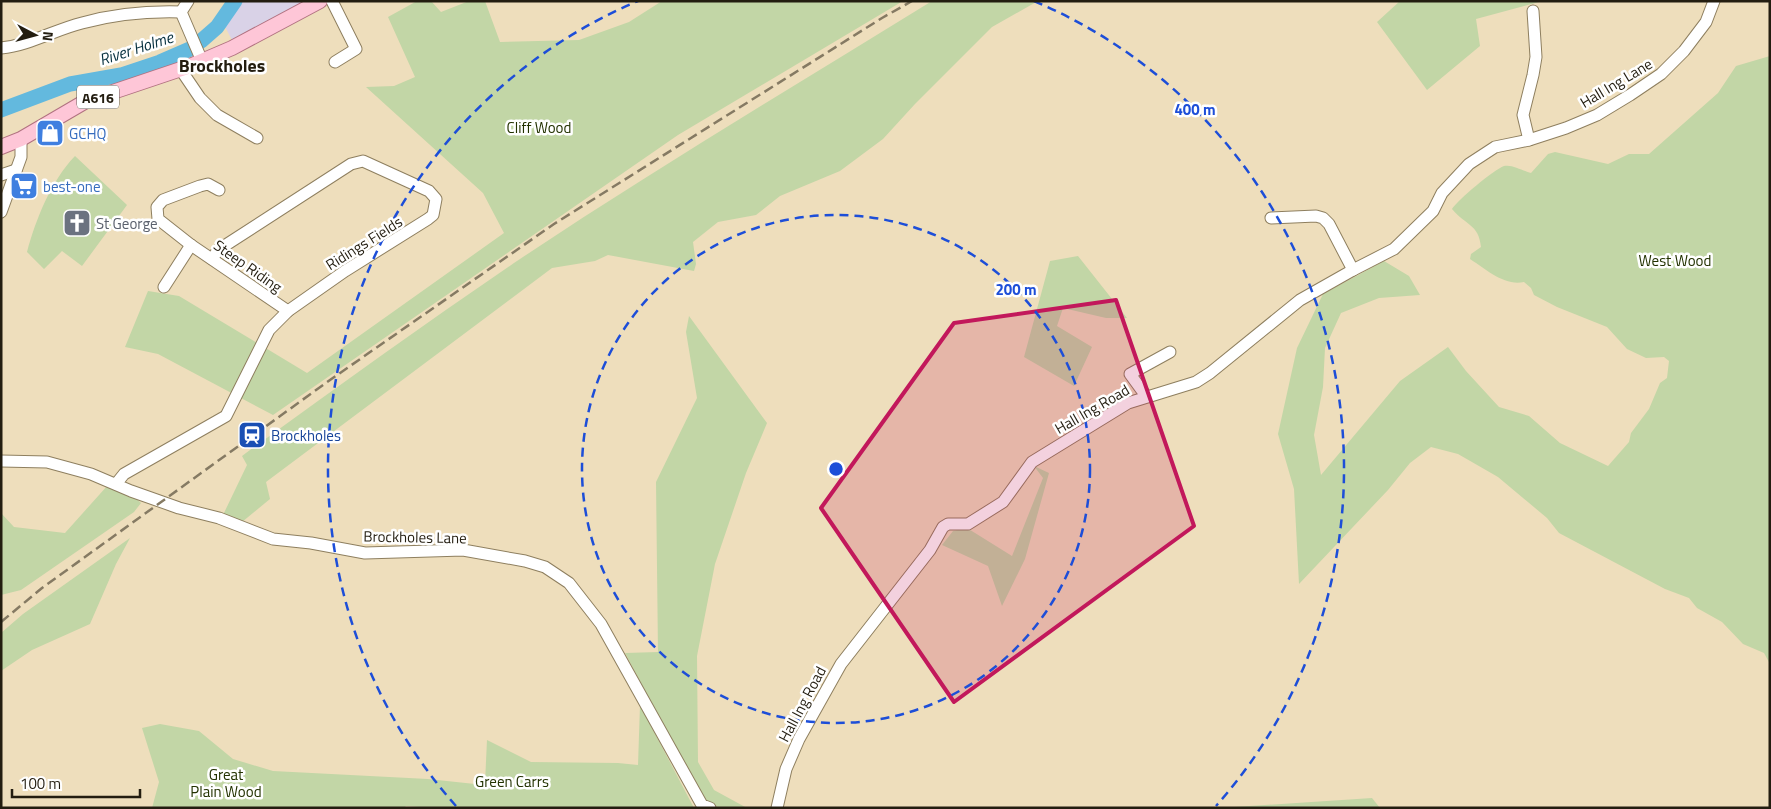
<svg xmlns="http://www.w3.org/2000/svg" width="1771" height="809" font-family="'Titillium Web',sans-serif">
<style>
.industrial{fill:#d9d2e7}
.green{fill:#c2d6a6}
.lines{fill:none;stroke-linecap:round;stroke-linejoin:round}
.river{stroke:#63b9de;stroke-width:15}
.minor-casing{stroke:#8e7f5f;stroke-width:13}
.major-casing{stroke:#b17280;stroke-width:16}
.minor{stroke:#fff;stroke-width:11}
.major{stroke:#fec6d7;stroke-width:14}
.rail{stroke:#857a63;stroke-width:2.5;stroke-dasharray:10 5;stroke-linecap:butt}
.marked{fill:#c2185b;fill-opacity:0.2;stroke:#c2185b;stroke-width:4;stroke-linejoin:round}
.ring{fill:none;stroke:#1d4ed8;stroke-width:2.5;stroke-dasharray:9 6}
.labels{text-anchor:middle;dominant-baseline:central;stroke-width:5;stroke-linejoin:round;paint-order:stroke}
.shield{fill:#fff;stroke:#656158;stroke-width:1}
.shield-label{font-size:14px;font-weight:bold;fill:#231d10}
.street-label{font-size:15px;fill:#231d10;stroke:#fff}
.park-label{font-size:15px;fill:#233200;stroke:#fff}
.shop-label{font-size:15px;fill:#366cbe;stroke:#fff;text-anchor:start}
.worship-label{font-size:15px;fill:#5b616d;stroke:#fff;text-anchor:start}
.transit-label{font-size:15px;fill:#164399;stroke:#fff;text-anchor:start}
.water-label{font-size:16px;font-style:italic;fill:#07303f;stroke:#fff}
.quarter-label{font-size:18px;font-weight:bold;fill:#231d10;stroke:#fff}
.centre{fill:#1d4ed8;stroke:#fff;stroke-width:2.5}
.ring-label{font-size:15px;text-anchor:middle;font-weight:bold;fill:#1d4ed8;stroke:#fff;stroke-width:5;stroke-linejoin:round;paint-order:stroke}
</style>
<rect width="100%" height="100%" fill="#eedebc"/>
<path class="industrial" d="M232,1H307L232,40L221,19Z"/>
<g class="green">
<path d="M417,1H431L441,12L469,1H485L500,42L579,40L629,22L662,1H903L678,135L273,415L158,354L125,347L148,291L179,296L307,373L504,233L483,193L366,87L394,86L415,77L388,17Z"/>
<path d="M932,1H1038L992,27L915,104L883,139L840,171L780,196L756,215L718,222L693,242L696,264L694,271L608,255L595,261L552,268L266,482L270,499L242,522L223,515L247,465L242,456C334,389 426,323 520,259C655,169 794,86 932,1Z"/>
<path d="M1400,1H1539V2L1476,19L1480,46L1427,90L1377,22Z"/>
<path d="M1770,56V664L1764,653L1743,644L1722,622L1697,608L1689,598L1665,589L1559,533L1547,518L1498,477L1458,454L1431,447L1410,463L1388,490L1299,584L1294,489L1278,434L1297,348L1323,294L1384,261L1409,276L1420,295L1379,298L1341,313L1325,348L1323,387L1314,435L1321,475L1400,381L1448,347L1466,371L1499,407L1529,416L1560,443L1608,466L1629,442L1631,433L1649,409L1660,383L1667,378L1669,361L1664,357L1646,358L1627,349L1607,327L1557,307L1534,295L1531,288L1524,282C1504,286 1487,270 1470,259L1471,254L1481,247C1479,224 1465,225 1452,209C1458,200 1493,170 1504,166C1512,164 1523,171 1531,173L1548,154L1555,152L1608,164L1629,154H1649L1718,93L1736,66Z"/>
<path d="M75,156L127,205L82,266L62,251L44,269L27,252C36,219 51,181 75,156Z"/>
<path d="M1078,256L1127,318H1106L1063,308L1057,326L1092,347L1074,386L1024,357L1050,261Z"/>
<path d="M689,316L767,423L746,473L715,564L697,656L698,762L714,790L747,808H720L704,802L625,653L658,652L656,482L697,398L686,332Z"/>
<path d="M1034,466L1049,473L1025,559L1002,606L988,566L942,545L953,531L967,528L1012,556L1043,478Z"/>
<path d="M108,485L133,496L141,503L134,512L21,590L1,595V513L14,527L65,533Z"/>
<path d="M130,538L116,564L90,624L32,650L1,671V633L23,614Z"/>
<path d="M640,705L694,808H433L406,806L404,808H152L159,782L142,728L160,724L199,731L233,759L273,771L428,779L475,784L485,783L487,740L531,762L618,763L638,765Z"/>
<path d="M1372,798L1380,808H1219Z"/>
</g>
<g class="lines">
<path class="river" d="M1,110L70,84L121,75L160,62L190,49L201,41L217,27L235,1"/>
<defs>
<g id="minor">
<path d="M188,1L181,12L202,61"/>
<path d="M332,1L356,49L335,62"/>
<path d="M1,48C30,45 54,30 82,23C115,14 147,11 181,12"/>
<path d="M181,70L200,98L217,115L257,138"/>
<path d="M1529,140L1523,115L1533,75L1536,57L1533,11"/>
<path d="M1,175L16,170"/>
<path d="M219,190L208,184L200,186L163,200L157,207L158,219L191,245L288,311"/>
<path d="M1,212L21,157V139"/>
<path d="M1271,218L1316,216L1323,218L1329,224L1353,270"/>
<path d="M164,287L191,245"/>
<path d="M1146,396L1130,374L1170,352"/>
<path d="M1,461L47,462L91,474L131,491L179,508L219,518L273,539L311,543L365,553L463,550L525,561L545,567L569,583L601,624L702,805L710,808"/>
<path d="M116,484L124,474L226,416L269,330L288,311L345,271L428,219L433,215L436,199L429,191L363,161L351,164L218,250L212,259"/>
<path d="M777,808L786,769L799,739L841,664L930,550L943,527L948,524H968L1003,502L1032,462L1128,403L1196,382L1210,373L1300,300L1353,270L1394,249L1433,211L1442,193L1469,164L1495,147L1529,140L1566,128L1597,115L1630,95L1661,74L1684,51L1706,22L1714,1"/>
</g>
<path id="major" d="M1,147L21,139L86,101L190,66L232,48L320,1"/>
</defs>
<use href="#minor" class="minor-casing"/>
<use href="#major" class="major-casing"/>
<use href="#minor" class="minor"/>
<use href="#major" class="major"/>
<path class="rail" d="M1,622L42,588L330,380L554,224L882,18L912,1"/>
</g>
<path class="marked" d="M1116,300L1194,526L954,702L821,508L954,323Z"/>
<g class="ring">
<circle cx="836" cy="469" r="254"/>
<path d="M456 806A508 508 0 0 1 638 1M1034 1A508 508 0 0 1 1216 806"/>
</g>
<defs>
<symbol id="shop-square" viewBox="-11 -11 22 22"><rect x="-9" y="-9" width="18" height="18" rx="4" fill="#3f7fe0" stroke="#fff"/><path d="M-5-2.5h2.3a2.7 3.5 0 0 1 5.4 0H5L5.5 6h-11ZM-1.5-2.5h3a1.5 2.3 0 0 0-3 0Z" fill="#fff"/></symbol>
<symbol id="supermarket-square" viewBox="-11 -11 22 22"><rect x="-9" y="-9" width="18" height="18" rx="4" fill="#3f7fe0" stroke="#fff"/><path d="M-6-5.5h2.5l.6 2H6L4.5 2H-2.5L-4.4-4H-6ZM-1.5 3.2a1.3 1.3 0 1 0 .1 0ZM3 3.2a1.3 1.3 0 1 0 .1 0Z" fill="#fff"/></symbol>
<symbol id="church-square" viewBox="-11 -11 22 22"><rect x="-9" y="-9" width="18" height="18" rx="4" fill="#6b7280" stroke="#fff"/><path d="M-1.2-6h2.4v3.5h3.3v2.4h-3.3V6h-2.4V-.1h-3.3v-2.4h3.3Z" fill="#fff"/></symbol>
<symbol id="station-square" viewBox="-11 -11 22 22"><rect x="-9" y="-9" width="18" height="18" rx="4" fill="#1a4fb4" stroke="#fff"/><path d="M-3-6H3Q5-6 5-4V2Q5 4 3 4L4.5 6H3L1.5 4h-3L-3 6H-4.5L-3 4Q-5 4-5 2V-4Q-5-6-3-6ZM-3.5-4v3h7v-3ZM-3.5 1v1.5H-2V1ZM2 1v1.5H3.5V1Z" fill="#fff"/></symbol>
</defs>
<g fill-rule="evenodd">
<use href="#shop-square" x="34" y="117" width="32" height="32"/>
<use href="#supermarket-square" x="8" y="170" width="32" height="32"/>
<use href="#church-square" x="61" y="207" width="32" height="32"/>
<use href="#station-square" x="236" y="419" width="32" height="32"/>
</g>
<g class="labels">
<rect class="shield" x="77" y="85.5" width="42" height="23" rx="4"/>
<g class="shield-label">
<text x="98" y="97">A616</text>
</g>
<g class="street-label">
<text transform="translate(1616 83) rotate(-31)">Hall Ing Lane</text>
<text transform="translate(364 243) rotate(-32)">Ridings Fields</text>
<text transform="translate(248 266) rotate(35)">Steep Riding</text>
<text transform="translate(1092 409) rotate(-30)">Hall Ing Road</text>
<text transform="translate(415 537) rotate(1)">Brockholes Lane</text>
<text transform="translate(802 704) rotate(-62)">Hall Ing Road</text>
</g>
<g class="park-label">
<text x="539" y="127">Cliff Wood</text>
<text x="1675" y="260">West Wood</text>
<text x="226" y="774">Great<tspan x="226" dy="17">Plain Wood</tspan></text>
<text x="512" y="781">Green Carrs</text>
</g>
<g class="shop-label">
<text x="69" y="133">GCHQ</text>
<text x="43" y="186">best-one</text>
</g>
<g class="worship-label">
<text x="96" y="223">St George</text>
</g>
<g class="transit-label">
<text x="271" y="435">Brockholes</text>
</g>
<g class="water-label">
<text transform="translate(136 48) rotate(-18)">River Holme</text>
</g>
<g class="quarter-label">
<text x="222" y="65">Brockholes</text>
</g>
</g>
<circle cx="836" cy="469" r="8" class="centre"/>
<g class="ring-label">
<text x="1195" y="115">400 m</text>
<text x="1016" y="295">200 m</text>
</g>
<rect width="1771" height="809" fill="none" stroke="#231d10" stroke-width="5"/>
<g transform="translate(35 35) rotate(96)" stroke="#ffffff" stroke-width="4" paint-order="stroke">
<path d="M0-4L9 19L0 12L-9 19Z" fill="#231d10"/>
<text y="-8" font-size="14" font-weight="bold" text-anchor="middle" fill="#231d10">N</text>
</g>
<path d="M12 789v8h128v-8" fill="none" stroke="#231d10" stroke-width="2.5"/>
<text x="20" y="789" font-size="15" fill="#231d10" stroke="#ffffff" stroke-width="4" paint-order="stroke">100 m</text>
</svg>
